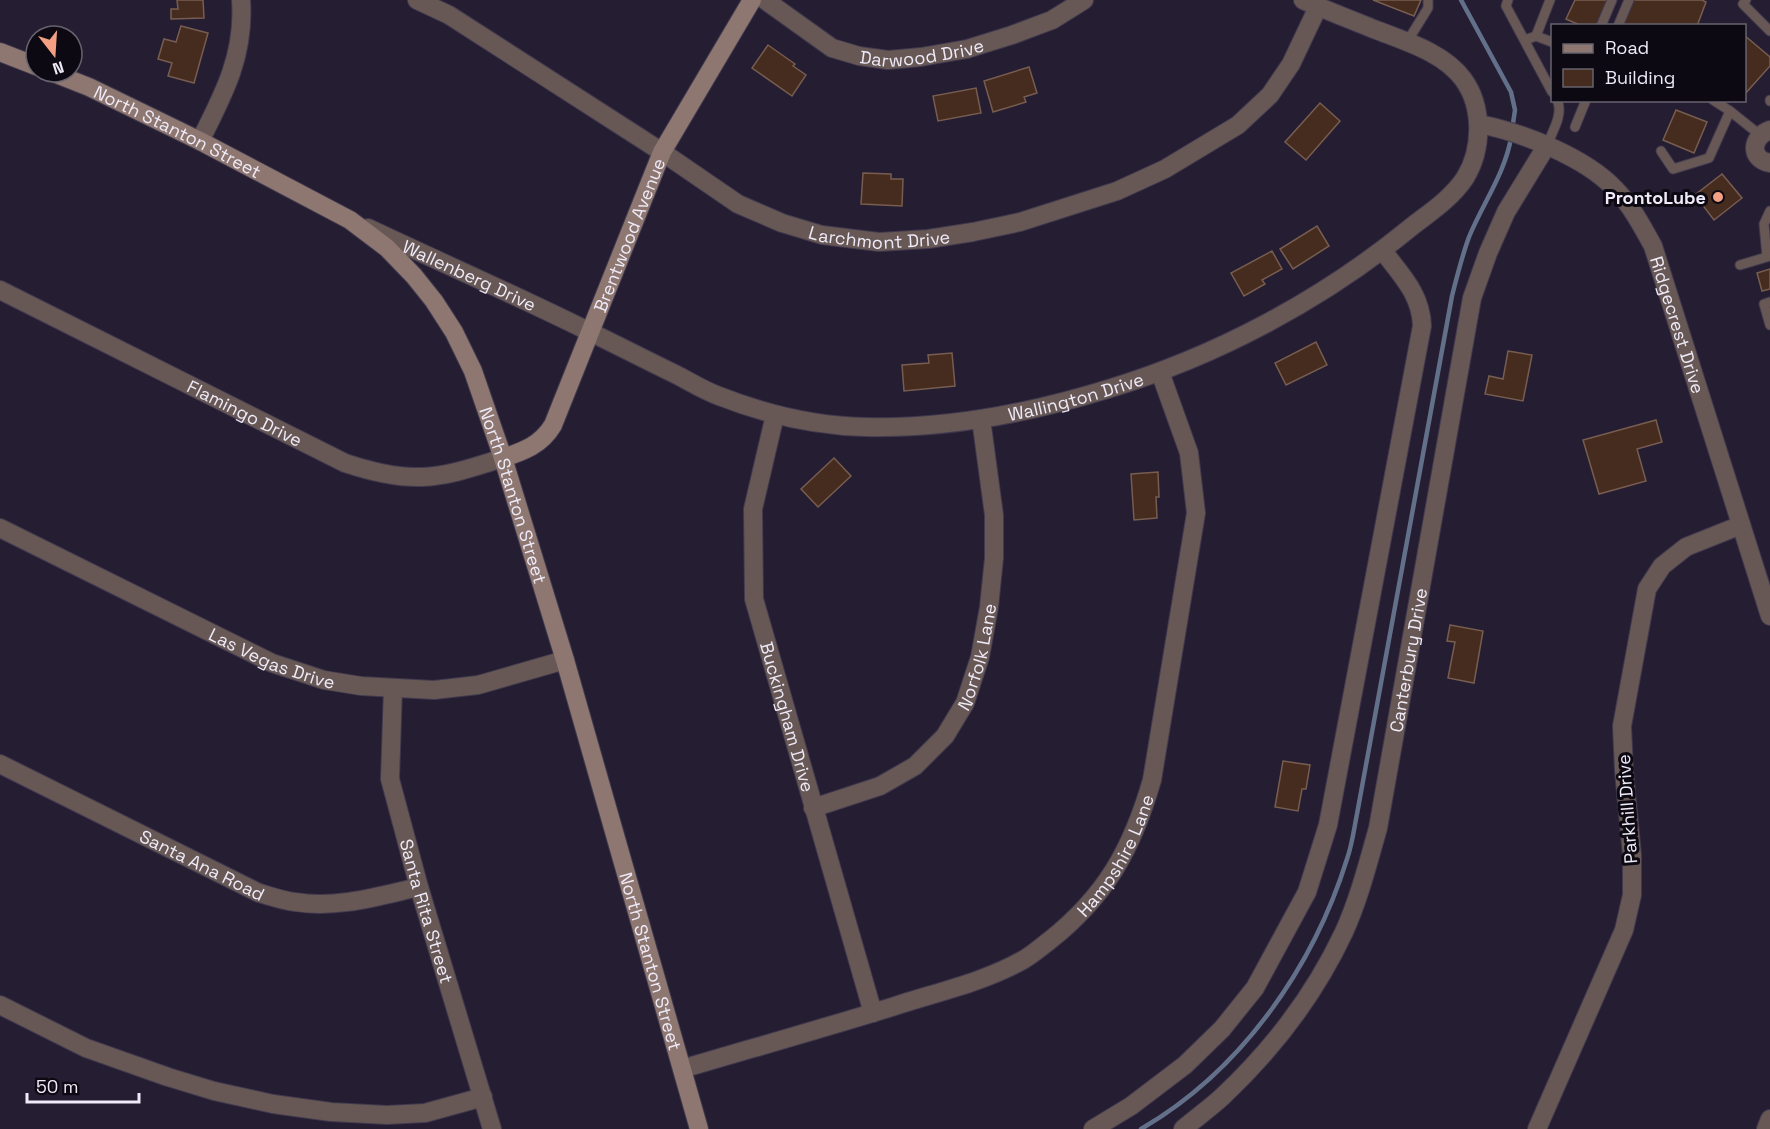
<svg xmlns="http://www.w3.org/2000/svg" width="1770" height="1129" font-family="'Space Grotesk',sans-serif">
<style>
.lines{fill:none;stroke-linecap:round;stroke-linejoin:round}
.stream{stroke:#63708a;stroke-width:4.5}
.building{fill:#452c1f;stroke:#775d50;stroke-width:1.5}
.lane-casing{stroke:#413a4e;stroke-width:11}
.street-casing{stroke:#413a4e;stroke-width:20}
.secondary-casing{stroke:#413a4e;stroke-width:20}
.lane{stroke:#675855;stroke-width:9}
.street{stroke:#675855;stroke-width:18}
.secondary{stroke:#8e7771;stroke-width:18}
.poi-dot{fill:#f39f84;stroke:#0d0912;stroke-width:2}
.labels{text-anchor:middle;dominant-baseline:central;stroke-width:6;stroke-linejoin:round;paint-order:stroke}
.street-label{font-size:18px;fill:#eeeaf8;stroke:#0d0912}
.poi-label{font-size:18px;font-weight:bold;fill:#eeeaf8;stroke:#0d0912;text-anchor:end}
</style>
<rect width="100%" height="100%" fill="#251d32"/>
<g class="lines">
<g class="stream">
<path d="M1461,0L1511,92L1515,110L1512,130"/>
<path d="M1141,1129C1241,1071 1313,968 1347,859C1352,845 1354,829 1357,814L1452,296C1457,276 1462,256 1469,237C1482,205 1505,173 1511,138"/>
</g>
</g>
<g class="building">
<path d="M177,0H203L204,18L171,19V9H178Z"/>
<path d="M1373,0H1421L1414,16Z"/>
<path d="M1575,0H1609L1597,26H1582L1566,19Z"/>
<path d="M1633,0H1702L1706,2L1697,26H1623Z"/>
<path d="M181,26L208,33L194,83L168,76L172,63L158,59L164,39L176,42Z"/>
<path d="M1744,35L1770,57V66L1744,95Z"/>
<path d="M768,45L795,64L793,66L806,75L792,96L752,68Z"/>
<path d="M1029,67L1037,93L1024,97L1026,102L993,112L984,81Z"/>
<path d="M976,88L981,113L938,121L933,96Z"/>
<path d="M1320,103L1340,121L1306,160L1285,142Z"/>
<path d="M1676,110L1707,122L1694,153L1663,140Z"/>
<path d="M863,173L891,174V179H903L902,206L861,204Z"/>
<path d="M1722,174L1742,198L1714,220L1695,195Z"/>
<path d="M1317,226L1329,246L1293,269L1280,249Z"/>
<path d="M1272,251L1282,269L1262,280L1265,284L1244,296L1231,273Z"/>
<path d="M1770,269V289L1762,291L1757,273Z"/>
<path d="M1316,342L1327,365L1286,385L1275,363Z"/>
<path d="M1508,351L1532,355L1523,401L1485,394L1489,376L1503,379Z"/>
<path d="M952,353L955,386L904,391L902,365L929,363L928,355Z"/>
<path d="M1656,420L1662,442L1637,449L1646,481L1599,494L1583,440Z"/>
<path d="M834,458L851,476L818,507L801,489Z"/>
<path d="M1158,472L1159,497H1156L1157,518L1134,520L1131,474Z"/>
<path d="M1450,625L1483,631L1474,683L1448,678L1455,642L1447,641Z"/>
<path d="M1283,761L1310,765L1306,789H1302L1298,811L1275,807Z"/>
</g>
<g class="lines">
<defs>
<g id="lane">
<path d="M1508,0L1506,6L1552,92"/>
<path d="M1746,0L1743,4L1770,31"/>
<path d="M1601,26L1612,0"/>
<path d="M1618,26L1629,0"/>
<path d="M1536,36L1552,42"/>
<path d="M1525,40L1536,36L1550,0"/>
<path d="M1407,42L1428,8V0"/>
<path d="M1713,100L1730,111L1760,135"/>
<path d="M1770,100V101"/>
<path d="M1575,127L1586,100"/>
<path d="M1547,145C1552,132 1564,114 1557,100"/>
<path d="M1661,151L1673,169L1709,158L1730,111"/>
<path d="M1740,265L1767,257L1764,224L1770,211"/>
<path d="M1770,302L1764,304L1770,325"/>
</g>
<g id="street">
<path id="s1" d="M417,0L449,15L662,152L738,204L782,223L822,235L879,242L928,239L973,232L1020,222L1117,191L1165,169L1238,125L1270,95L1291,64L1318,7"/>
<path id="s2" d="M765,0L832,48L859,56L888,60L921,57L967,49L1012,35L1052,20L1084,0"/>
<path id="s3" d="M1479,124C1521,132 1585,157 1615,189C1631,205 1642,226 1653,246L1770,616"/>
<path d="M1770,130C1751,137 1749,159 1770,163"/>
<path d="M200,141C224,94 245,54 241,0"/>
<path id="s4" d="M368,228C442,263 518,296 592,333C621,347 650,362 679,376C692,383 705,391 719,396C765,414 815,426 865,427C947,429 1030,413 1108,389C1217,356 1322,300 1410,228C1429,213 1451,199 1465,178C1483,149 1483,106 1463,79C1444,53 1407,42 1379,31C1354,21 1328,11 1303,0"/>
<path id="s5" d="M0,290L345,463C369,471 396,478 422,477C450,476 477,466 503,458"/>
<path id="s6" d="M775,415L753,509L754,599L873,1013"/>
<path id="s7" d="M0,528L272,663L324,680L361,686L434,690L478,685L565,660"/>
<path id="s8" d="M393,688L390,779L419,887L492,1129"/>
<path id="s9" d="M0,764L259,893C271,896 283,901 295,902C337,909 379,896 419,887"/>
<path id="s10" d="M813,808L880,786L915,766L945,736L965,703L980,657L989,607L994,558V515L981,419"/>
<path d="M0,1005L86,1048L168,1077L214,1091L273,1104L331,1112L387,1115L425,1113L483,1097"/>
<path id="s11" d="M682,1069C753,1048 824,1028 895,1006C938,992 984,982 1023,960C1032,955 1041,947 1049,941C1106,896 1132,849 1152,780L1196,513L1189,453L1160,372"/>
<path d="M1093,1129L1131,1106L1185,1065L1222,1029L1255,988L1307,892L1328,825L1422,326C1421,294 1401,275 1383,251"/>
<path id="s12" d="M1183,1129C1196,1118 1210,1108 1222,1097C1271,1051 1315,994 1344,932C1359,899 1368,863 1378,828L1472,298L1488,253L1506,212L1547,145"/>
<path d="M1537,1129L1624,930L1632,895V855L1624,771L1622,726L1647,589L1662,566L1686,547L1741,525"/>
<path d="M1766,1129L1770,1119"/>
</g>
<g id="secondary">
<path d="M0,52L36,66"/>
<path id="s13" d="M51,72L89,87L200,141L350,220L387,248L414,276L434,301L454,332L473,371L503,458L565,660L699,1129"/>
<path id="s14" d="M503,458C524,451 541,445 553,425L662,152L752,0"/>
</g>
</defs>
<use href="#lane" class="lane-casing"/>
<use href="#street" class="street-casing"/>
<use href="#secondary" class="secondary-casing"/>
<use href="#lane" class="lane"/>
<use href="#street" class="street"/>
<use href="#secondary" class="secondary"/>
</g>
<circle class="poi-dot" cx="1718" cy="197" r="6"/>
<g class="labels">
<g class="street-label">
<text stroke="none"><textPath href="#s2" startOffset="174">Darwood Drive</textPath></text>
<text stroke="none"><textPath href="#s13" startOffset="140">North Stanton Street</textPath></text>
<text stroke="none"><textPath href="#s1" startOffset="528">Larchmont Drive</textPath></text>
<text stroke="none"><textPath href="#s14" startOffset="266">Brentwood Avenue</textPath></text>
<text stroke="none"><textPath href="#s4" startOffset="112">Wallenberg Drive</textPath></text>
<text stroke="none"><textPath href="#s3" startOffset="304">Ridgecrest Drive</textPath></text>
<text stroke="none"><textPath href="#s4" startOffset="753">Wallington Drive</textPath></text>
<text stroke="none"><textPath href="#s5" startOffset="274">Flamingo Drive</textPath></text>
<text stroke="none"><textPath href="#s13" startOffset="662">North Stanton Street</textPath></text>
<text stroke="none"><textPath href="#s10" startOffset="240">Norfolk Lane</textPath></text>
<text stroke="none"><textPath href="#s7" startOffset="302">Las Vegas Drive</textPath></text>
<text stroke="none"><textPath href="#s12" startOffset="537">Canterbury Drive</textPath></text>
<text stroke="none"><textPath href="#s6" startOffset="309">Buckingham Drive</textPath></text>
<text transform="translate(1627 809) rotate(-94)">Parkhill Drive</text>
<text stroke="none"><textPath href="#s11" startOffset="501">Hampshire Lane</textPath></text>
<text stroke="none"><textPath href="#s9" startOffset="226">Santa Ana Road</textPath></text>
<text stroke="none"><textPath href="#s8" startOffset="228">Santa Rita Street</textPath></text>
<text stroke="none"><textPath href="#s13" startOffset="1148">North Stanton Street</textPath></text>
</g>
<g class="poi-label">
<text x="1706" y="197">ProntoLube</text>
</g>
</g>
<rect x="1551" y="24" width="195" height="78" fill="#0d0912" stroke="#67636e" stroke-width="1.5"/>
<rect x="1563" y="44" width="30" height="9" fill="#8e7771" stroke="#67636e" stroke-width="1.5"/>
<text x="1605" y="54" font-size="18" fill="#eeeaf8">Road</text>
<rect x="1563" y="69" width="30" height="18" fill="#452c1f" stroke="#67636e" stroke-width="1.5"/>
<text x="1605" y="84" font-size="18" fill="#eeeaf8">Building</text>
<g transform="translate(54 54) rotate(163)"><circle r="28" fill="#0d0912" stroke="#67636e" stroke-width="1.5"/>
<path d="M0-4.5L10 22L0 15L-10 22Z" fill="#f39f84"/>
<text y="-9" font-size="16" font-weight="bold" text-anchor="middle" fill="#eeeaf8">N</text>
</g>
<path d="M27 1093v9h112v-9" fill="none" stroke="#eeeaf8" stroke-width="3"/>
<text x="36" y="1093" font-size="18" fill="#eeeaf8" stroke="#0d0912" stroke-width="4.5" paint-order="stroke">50 m</text>
</svg>
